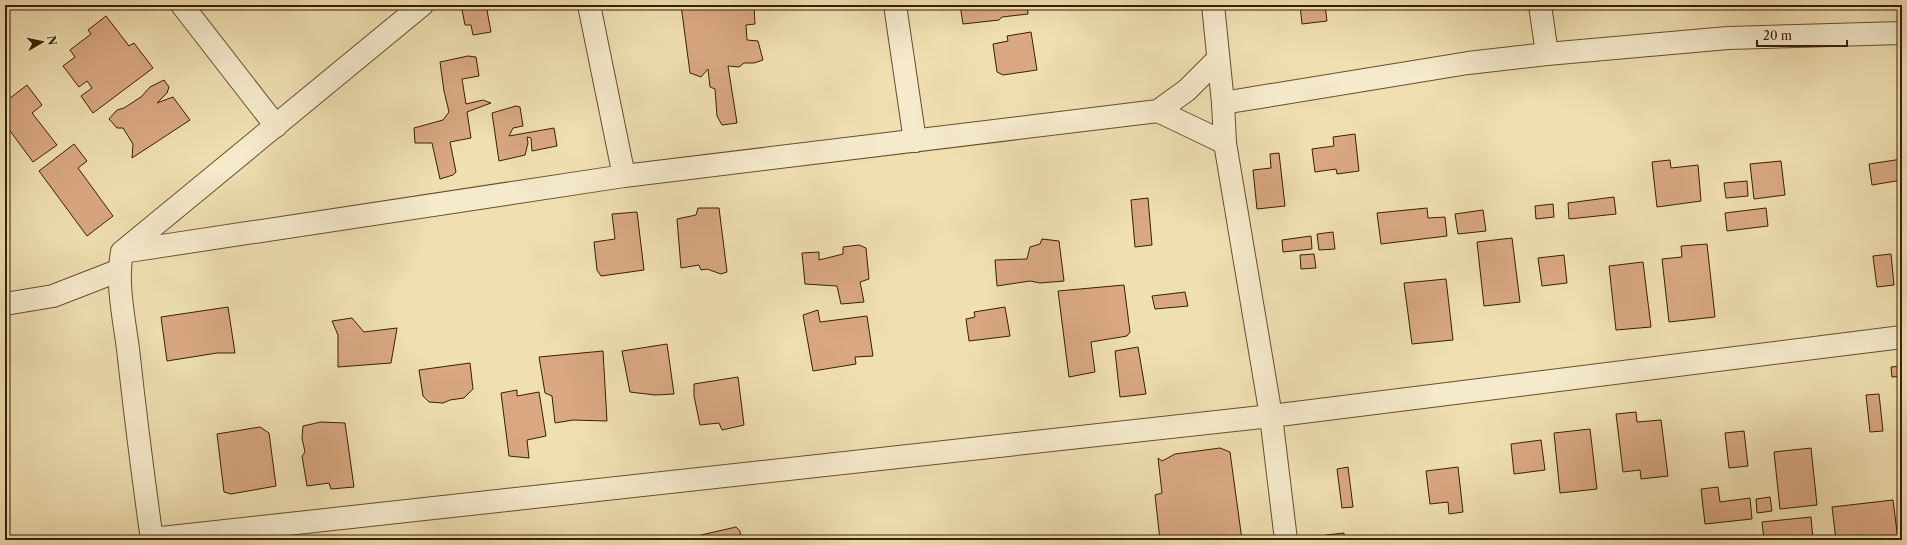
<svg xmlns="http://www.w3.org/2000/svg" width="1907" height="545" font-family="'Libre Caslon Text',serif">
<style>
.building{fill:#d9a881;stroke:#372000}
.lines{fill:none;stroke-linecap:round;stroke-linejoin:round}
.minor-casing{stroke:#65502c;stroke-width:24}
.minor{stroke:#f5eacc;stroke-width:22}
</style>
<rect width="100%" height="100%" fill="#efdfb1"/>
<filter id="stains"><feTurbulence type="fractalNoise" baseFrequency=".005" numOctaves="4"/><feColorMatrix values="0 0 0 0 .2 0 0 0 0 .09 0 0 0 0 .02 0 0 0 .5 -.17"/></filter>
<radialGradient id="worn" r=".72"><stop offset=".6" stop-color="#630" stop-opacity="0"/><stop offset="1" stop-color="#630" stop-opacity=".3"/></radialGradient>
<g class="building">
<path d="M461,5H486L491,32L473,35L471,25H465Z"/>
<path d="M681,5H754L755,24L746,25L747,40L758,41L763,60L754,63H744L739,67L728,66L737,123L722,125L717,116L715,89L710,87L708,69L701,77L690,73Z"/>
<path d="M960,5H1027L1028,14L1002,17L999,20L963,24Z"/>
<path d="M1300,5H1325L1327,21L1302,24Z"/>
<path d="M106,16L129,46L134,43L153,68L93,113L81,96L92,88L87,81L79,87L63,66L75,57L70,50L91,34L88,30Z"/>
<path d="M1031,32L1037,70L1003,75L997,72L993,44L1008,41L1007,36Z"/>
<path d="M468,56L476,57L479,76L462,79L466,104L483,100L491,103L467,112L471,138L450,142L456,172L453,175L440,179L432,143H415L414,128L443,120L449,112L444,91L440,62Z"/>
<path d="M164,80L169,87L167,93L157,103L173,97L190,120L132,158L133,144L123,128H117L109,119L117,110L124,108L141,97L150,87Z"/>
<path d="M27,85L42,105L32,113L57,145L33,162L5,124V102Z"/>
<path d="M516,106L520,107L523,126L513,128L509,136L554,128L557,146L532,151L531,138L527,137L528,143L525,155L499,161L492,113Z"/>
<path d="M1355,134L1359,171L1337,174L1336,169L1315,172L1312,149L1334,146L1333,137Z"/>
<path d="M74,144L87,161L78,168L113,216L87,236L39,171Z"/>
<path d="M1279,153L1285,206L1257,209L1253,170L1271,168L1270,154Z"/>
<path d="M1902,159V180L1872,185L1869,164Z"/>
<path d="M1670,160L1671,168L1698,165L1701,201L1657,207L1652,162Z"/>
<path d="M1781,161L1785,195L1754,199L1750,164Z"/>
<path d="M1747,181L1748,196L1726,198L1724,183Z"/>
<path d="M1614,197L1616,214L1569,219L1568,203Z"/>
<path d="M1148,198L1152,245L1135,247L1131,200Z"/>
<path d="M1553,204L1554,217L1536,219L1535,206Z"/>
<path d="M698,208H719L727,272L721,274L707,269L701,270L699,265L681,268L677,219L696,215Z"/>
<path d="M1427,208L1428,218L1445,217L1447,236L1381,244L1377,213Z"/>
<path d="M1766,208L1768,226L1727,231L1725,213Z"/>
<path d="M1483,210L1486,231L1458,234L1455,214Z"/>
<path d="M637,212L644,270L601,276L597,270L594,242L615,239L612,214Z"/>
<path d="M1333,232L1335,249L1319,250L1317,234Z"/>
<path d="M1311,236L1312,249L1283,252L1282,240Z"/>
<path d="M1512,238L1520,302L1484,306L1477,242Z"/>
<path d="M1042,239L1059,241L1064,281L1040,283L1030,281L997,286L995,260L1027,259L1030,247L1040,244Z"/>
<path d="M1707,244L1715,317L1669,322L1662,259L1682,257L1681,246Z"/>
<path d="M859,245L866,248L869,279L860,282L864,302L841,304L837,286L805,284L802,253L819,252V260L843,254V247Z"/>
<path d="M1314,254L1316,268L1301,269L1300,255Z"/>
<path d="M1891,254L1894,285L1877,287L1873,256Z"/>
<path d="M1564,255L1567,283L1542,286L1538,258Z"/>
<path d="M1643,262L1651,327L1616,330L1609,266Z"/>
<path d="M1446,279L1453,340L1412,344L1404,283Z"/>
<path d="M1124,285L1130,332L1127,336L1091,342L1095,372L1069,377L1058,291Z"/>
<path d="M1185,292L1188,306L1155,309L1152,296Z"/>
<path d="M228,307L235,353H217L167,361L161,317Z"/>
<path d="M1005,307L1010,336L969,341L966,319L975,317L974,312Z"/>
<path d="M818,310L820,322L867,316L873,356L855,357L856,364L813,371L803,315Z"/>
<path d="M352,318L364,332L397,328L391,363L338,367V335L332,321Z"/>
<path d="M667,344L674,394L655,395L630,392L622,351Z"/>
<path d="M1138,347L1146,394L1120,397L1115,351Z"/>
<path d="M603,351L607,421L573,420L555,423L552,396L545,393L539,357Z"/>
<path d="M470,363L473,389L464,398L450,400L443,403L429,402L423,396L419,370Z"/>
<path d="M1902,366V376L1892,377L1891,367Z"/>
<path d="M738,377L744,425L722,430L719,423L700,425L694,396V384Z"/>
<path d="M517,390V396L539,392L546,436L527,440L529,458L509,456L501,393Z"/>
<path d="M1879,394L1883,431L1870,432L1866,395Z"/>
<path d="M1636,412L1637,422L1661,420L1668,476L1641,479L1640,470L1623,472L1616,414Z"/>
<path d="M321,422L345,423L354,487L331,489L329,483L307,486L302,456L305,452L302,438L303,426Z"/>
<path d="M260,427L269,433L276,486L231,494L224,492L217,434Z"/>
<path d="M1590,429L1597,489L1560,493L1554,433Z"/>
<path d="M1744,431L1748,466L1729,468L1725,433Z"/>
<path d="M1541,440L1545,470L1514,474L1511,444Z"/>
<path d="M1220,448L1230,452L1242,540H1160L1155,495L1162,493L1158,458L1162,461L1175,454Z"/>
<path d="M1811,448L1817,505L1780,509L1774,452Z"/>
<path d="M1348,467L1353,507L1342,508L1337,469Z"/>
<path d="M1458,467L1463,512L1449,514L1448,502L1430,504L1426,471Z"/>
<path d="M5,487L10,522L5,523Z"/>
<path d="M1718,487L1720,502L1750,498L1752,519L1705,524L1701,489Z"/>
<path d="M1770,497L1772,511L1757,513L1756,499Z"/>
<path d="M1893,500L1898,540H1836L1832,507Z"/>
<path d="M1811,517L1813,540H1764L1762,522Z"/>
<path d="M736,527L740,531L741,540H702L701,535Z"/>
<path d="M1344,533V540H1326V535Z"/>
<path d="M1426,537V540H1399Z"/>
</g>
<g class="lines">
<defs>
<g id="minor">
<path d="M182,5L276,126"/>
<path d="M589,5L624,176"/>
<path d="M895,5L915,141"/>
<path d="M1213,5L1223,103L1225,143L1271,416L1286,540"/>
<path d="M1540,5L1547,54"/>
<path d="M1223,103L1468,63L1547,54L1728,38L1902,33"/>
<path d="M1158,111L1225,143"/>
<path d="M122,252L624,176L1158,111L1187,90L1218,59"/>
<path d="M5,304L53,296L120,270"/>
<path d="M152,539L1271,416L1902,337"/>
<path d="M152,540C143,476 135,413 128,349C124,318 116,283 122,252L422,5"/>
</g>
</defs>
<use href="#minor" class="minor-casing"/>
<use href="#minor" class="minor"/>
</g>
<rect width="1907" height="545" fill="none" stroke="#efdfb1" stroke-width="20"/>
<rect x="6" y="6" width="1895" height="533" fill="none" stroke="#372000" stroke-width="2"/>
<rect x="10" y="10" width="1887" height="525" fill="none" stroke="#372000"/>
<g transform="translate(42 42) rotate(81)" stroke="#f5eacc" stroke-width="3" paint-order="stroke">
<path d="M0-3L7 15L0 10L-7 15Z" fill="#372000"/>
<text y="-6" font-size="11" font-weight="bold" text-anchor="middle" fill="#372000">N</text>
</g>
<path d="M1757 40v6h90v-6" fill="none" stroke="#372000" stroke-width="2"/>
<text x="1763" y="40" font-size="12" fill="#372000" stroke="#f5eacc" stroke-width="3" paint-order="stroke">20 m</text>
<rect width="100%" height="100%" filter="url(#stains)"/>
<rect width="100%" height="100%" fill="url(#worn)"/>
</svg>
